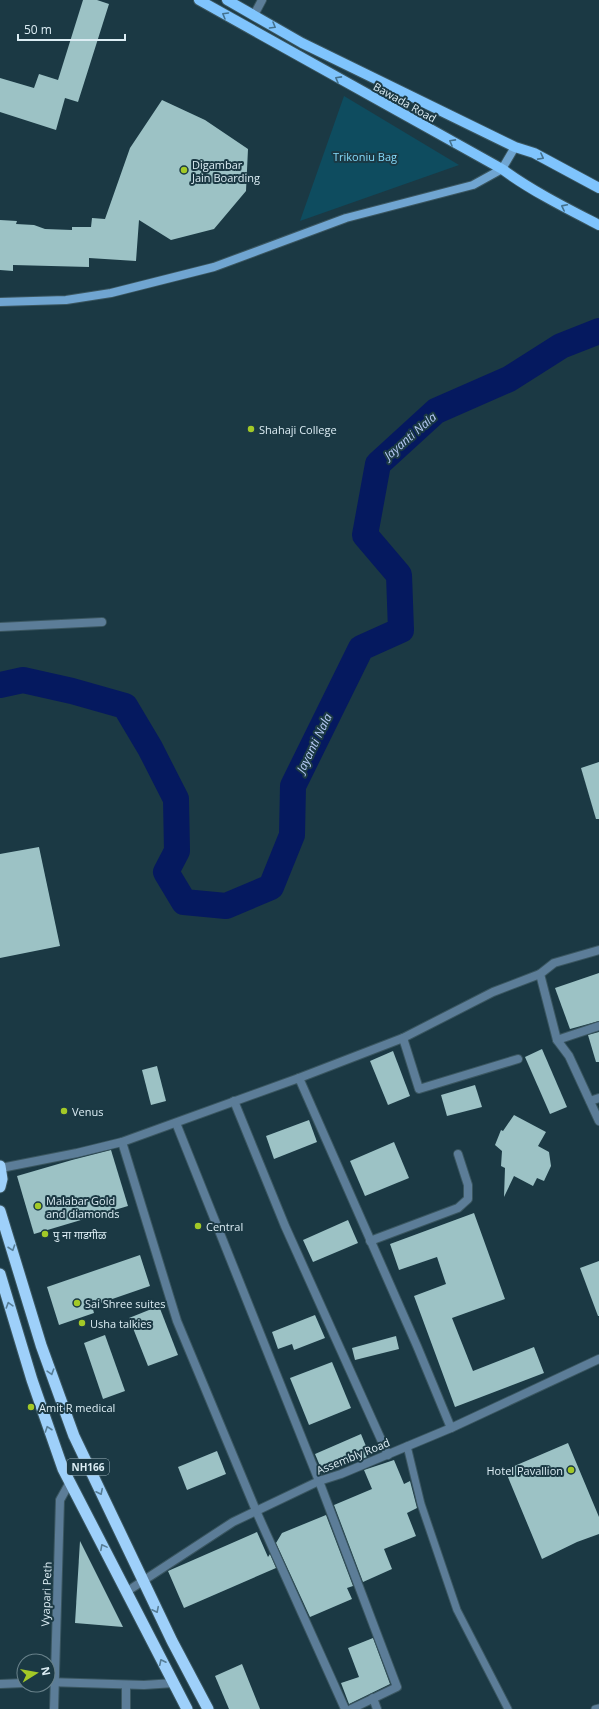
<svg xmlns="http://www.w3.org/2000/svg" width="599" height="1709" font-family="'Open Sans','Noto Sans Devanagari',sans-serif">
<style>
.green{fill:#0e4c5f}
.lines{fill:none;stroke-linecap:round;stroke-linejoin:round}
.river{stroke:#05195f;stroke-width:26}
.building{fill:#9cc2c5}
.service-casing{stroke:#3a5660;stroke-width:9}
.minor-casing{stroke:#3a5660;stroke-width:10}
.tertiary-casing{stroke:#3a5660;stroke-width:10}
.secondary-casing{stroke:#3a5660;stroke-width:10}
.primary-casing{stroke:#3a5660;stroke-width:12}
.trunk-casing{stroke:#3a5660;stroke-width:13}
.service{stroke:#5c7d98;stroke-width:7}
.minor{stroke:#5c7d98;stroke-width:8}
.tertiary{stroke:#5c7d98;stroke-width:8}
.secondary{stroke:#70a5d1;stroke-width:8}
.primary{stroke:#7fc4fd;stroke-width:10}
.trunk{stroke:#9ed0fa;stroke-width:11}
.oneway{stroke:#43718e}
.oneway2{stroke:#567d96}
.poi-dot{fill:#a3c927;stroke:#1b3944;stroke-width:1.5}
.labels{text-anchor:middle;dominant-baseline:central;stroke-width:4;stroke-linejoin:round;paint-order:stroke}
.shield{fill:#1b3944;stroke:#a2b7bf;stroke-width:1}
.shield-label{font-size:10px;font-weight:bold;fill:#dcedf4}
.street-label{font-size:11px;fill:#dcedf4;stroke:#1b3944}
.park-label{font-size:11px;fill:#85dafa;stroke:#1b3944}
.poi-label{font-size:11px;fill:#dcedf4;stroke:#1b3944;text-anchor:start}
.water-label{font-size:12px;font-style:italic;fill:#b5c9f3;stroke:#1b3944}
</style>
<rect width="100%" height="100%" fill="#1b3944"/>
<path class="green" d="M344,96L459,165L300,221Z"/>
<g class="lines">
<path class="river" d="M0,685L23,680L72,691L125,706L150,748L176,799L177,851L166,872L184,902L226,906L271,887L292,835L293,786L361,648L401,630L399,575L365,535L378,464L436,411L509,379L561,346L599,331"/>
</g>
<g class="building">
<path d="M83,0H97L109,4L78,102L65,98L56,130L0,112V78L34,88L39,74L58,80Z"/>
<path d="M162,100L205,120L248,149L246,191L214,229L171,240L139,220L136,261L89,258V267L13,265V271L0,270V220L17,221L16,224L34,225L45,229L72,230V227H91L92,218L105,219L130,148Z"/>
<path d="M599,762V819H596L581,768Z"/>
<path d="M39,847L60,946L0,958V854Z"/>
<path d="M599,973V1021L570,1029L555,988Z"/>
<path d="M599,1032V1062H596L588,1035Z"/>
<path d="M542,1049L567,1107L550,1114L525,1057Z"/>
<path d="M393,1051L410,1096L388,1105L370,1061Z"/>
<path d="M157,1066L166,1101L151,1105L142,1070Z"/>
<path d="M475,1085L482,1107L447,1116L441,1095Z"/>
<path d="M514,1115L546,1132L538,1146L549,1152L551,1166L544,1181L537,1178L533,1186L514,1176L504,1197L505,1168L501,1166L502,1151L495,1145L501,1130L503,1131Z"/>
<path d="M309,1120L317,1142L274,1159L266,1136Z"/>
<path d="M394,1142L409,1178L365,1196L350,1161Z"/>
<path d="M111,1150L128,1206L34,1234L17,1176L72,1160Z"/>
<path d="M474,1213L505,1299L452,1318L473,1371L534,1347L544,1373L455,1407L414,1296L446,1284L437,1257L399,1270L390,1244Z"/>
<path d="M348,1220L358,1243L313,1262L303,1240Z"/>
<path d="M140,1255L150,1286L92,1306L94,1313L59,1325L47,1287Z"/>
<path d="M599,1261V1316H598L580,1268Z"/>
<path d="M159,1306L178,1355L148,1366L129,1318Z"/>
<path d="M315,1315L325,1338L294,1350L292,1344L278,1349L272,1332Z"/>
<path d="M105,1335L125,1391L103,1399L84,1343Z"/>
<path d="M396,1336L399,1349L355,1360L352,1348Z"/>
<path d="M332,1362L351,1408L309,1425L290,1378Z"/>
<path d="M361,1434L370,1456L359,1460L358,1458L323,1473L315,1454Z"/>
<path d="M568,1443L599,1517V1534L577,1542L542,1559L505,1470Z"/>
<path d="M217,1451L226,1474L187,1490L178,1467Z"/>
<path d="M394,1460L404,1484L410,1481L417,1508L407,1513L416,1536L384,1549L392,1569L363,1582L334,1505L372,1489L364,1470Z"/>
<path d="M326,1515L353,1586L347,1588L352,1599L310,1617L276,1543L282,1533Z"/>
<path d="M257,1532L268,1557L270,1554L276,1568L184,1608L168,1571Z"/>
<path d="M80,1541L123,1627L75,1623Z"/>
<path d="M373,1638L390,1684L349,1704L341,1683L359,1677L348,1648Z"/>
<path d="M242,1664L260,1709H229L215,1676Z"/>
</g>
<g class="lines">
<defs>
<g id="service">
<path d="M407,1446L421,1504L457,1610L508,1709"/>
<path d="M595,1709L599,1708"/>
</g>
<g id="minor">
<path d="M254,15L262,0"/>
<path d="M0,627L102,622"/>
<path d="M599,950L554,963L540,974L557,1040L569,1056L599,1121"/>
<path d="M403,1038L493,992L540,974"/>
<path d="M557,1040L599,1026"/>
<path d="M299,1078L403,1038L419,1089L518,1059"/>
<path d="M234,1101L285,1226L388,1455"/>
<path d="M590,1101L599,1098"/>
<path d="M176,1123L319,1481L397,1687L351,1709"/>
<path d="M122,1142L177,1321L257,1513L345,1709"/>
<path d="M1,1168L77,1153L122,1142L299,1078L417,1346L451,1428"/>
<path d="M370,1241L458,1208L468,1199V1185L458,1154"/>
<path d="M48,1682L144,1685L174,1683"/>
<path d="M0,1684L24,1683"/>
<path d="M126,1685V1709"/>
<path d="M373,1698L377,1709"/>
<path d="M54,1709L60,1500L70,1482"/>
</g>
<path id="tertiary" d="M126,1592L233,1522L319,1481L341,1474L451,1428L599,1359"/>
<path id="secondary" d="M0,302L66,300L111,293L214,267L346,218L473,185L502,169L515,147"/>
<g id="primary">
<path d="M199,0L502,169C532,191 566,208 599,225"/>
<path d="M227,0L302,43L515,147L534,153L599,188"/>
</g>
<g id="trunk">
<path d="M0,1166L2,1179L0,1187"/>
<path d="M0,1211L41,1345L74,1436L172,1641L208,1709"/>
<path d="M0,1274L32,1380L63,1469L187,1709"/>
</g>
</defs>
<use href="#service" class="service-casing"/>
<use href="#minor" class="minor-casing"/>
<use href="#tertiary" class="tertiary-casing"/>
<use href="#secondary" class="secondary-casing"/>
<use href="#primary" class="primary-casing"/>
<use href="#trunk" class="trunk-casing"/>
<use href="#service" class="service"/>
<use href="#minor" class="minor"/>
<use href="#tertiary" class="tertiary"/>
<use href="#secondary" class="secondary"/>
<use href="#primary" class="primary"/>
<use href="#trunk" class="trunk"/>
</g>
<defs><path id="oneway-chevron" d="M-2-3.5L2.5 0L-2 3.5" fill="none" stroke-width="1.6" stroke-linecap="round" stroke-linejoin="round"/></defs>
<g class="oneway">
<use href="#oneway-chevron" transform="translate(225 15) rotate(-150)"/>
<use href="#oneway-chevron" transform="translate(273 26) rotate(30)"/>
<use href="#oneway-chevron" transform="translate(338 79) rotate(-151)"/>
<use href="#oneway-chevron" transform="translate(452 142) rotate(-151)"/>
<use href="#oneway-chevron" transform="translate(541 157) rotate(28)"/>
<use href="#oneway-chevron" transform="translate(564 207) rotate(-153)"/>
</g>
<g class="oneway2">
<use href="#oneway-chevron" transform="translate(12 1248) rotate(71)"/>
<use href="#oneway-chevron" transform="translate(9 1305) rotate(-107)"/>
<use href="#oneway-chevron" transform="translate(51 1372) rotate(73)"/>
<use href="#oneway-chevron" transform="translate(48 1429) rotate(-109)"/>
<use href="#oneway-chevron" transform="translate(100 1492) rotate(64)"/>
<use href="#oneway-chevron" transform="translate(103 1547) rotate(-118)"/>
<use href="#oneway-chevron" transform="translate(156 1610) rotate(64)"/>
<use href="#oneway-chevron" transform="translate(162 1662) rotate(-116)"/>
</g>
<g class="poi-dot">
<circle cx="184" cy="170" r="4"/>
<circle cx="251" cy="429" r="4"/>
<circle cx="64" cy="1111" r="4"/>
<circle cx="38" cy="1206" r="4"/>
<circle cx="198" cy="1226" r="4"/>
<circle cx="45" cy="1234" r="4"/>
<circle cx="77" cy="1303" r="4"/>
<circle cx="82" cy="1323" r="4"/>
<circle cx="31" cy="1407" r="4"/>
<circle cx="571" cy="1470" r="4"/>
</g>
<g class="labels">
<rect class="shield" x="67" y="1459" width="42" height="16" rx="3"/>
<g class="shield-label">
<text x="88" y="1467">NH166</text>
</g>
<g class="street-label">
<text transform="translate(405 102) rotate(29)">Bawada Road</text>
<text transform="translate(353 1456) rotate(-22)">Assembly Road</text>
<text transform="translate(46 1594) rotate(-88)">Vyapari Peth</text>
</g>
<g class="park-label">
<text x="365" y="156">Trikoniu Bag</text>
</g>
<g class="poi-label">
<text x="192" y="164">Digambar<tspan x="192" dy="13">Jain Boarding</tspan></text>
<text x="259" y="429">Shahaji College</text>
<text x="72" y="1111">Venus</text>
<text x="46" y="1200">Malabar Gold<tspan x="46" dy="13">and diamonds</tspan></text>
<text x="206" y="1226">Central</text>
<text x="53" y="1234">पु ना गाडगीळ</text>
<text x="85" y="1303">Sai Shree suites</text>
<text x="90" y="1323">Usha talkies</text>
<text x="39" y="1407">Amit R medical</text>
<text x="563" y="1470" text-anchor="end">Hotel Pavallion</text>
</g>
<g class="water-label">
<text transform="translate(410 436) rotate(-41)">Jayanti Nala</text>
<text transform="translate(314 743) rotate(-64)">Jayanti Nala</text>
</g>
</g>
<g transform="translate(36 1673) rotate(79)"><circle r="19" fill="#1b3944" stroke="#68818a"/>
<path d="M0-3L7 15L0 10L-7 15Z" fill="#a3c927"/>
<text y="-6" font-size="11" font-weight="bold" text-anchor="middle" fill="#dcedf4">N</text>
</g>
<path d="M18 34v6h107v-6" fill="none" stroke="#dcedf4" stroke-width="2"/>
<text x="24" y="34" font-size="12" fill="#dcedf4" stroke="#1b3944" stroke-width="3" paint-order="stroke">50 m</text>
</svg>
